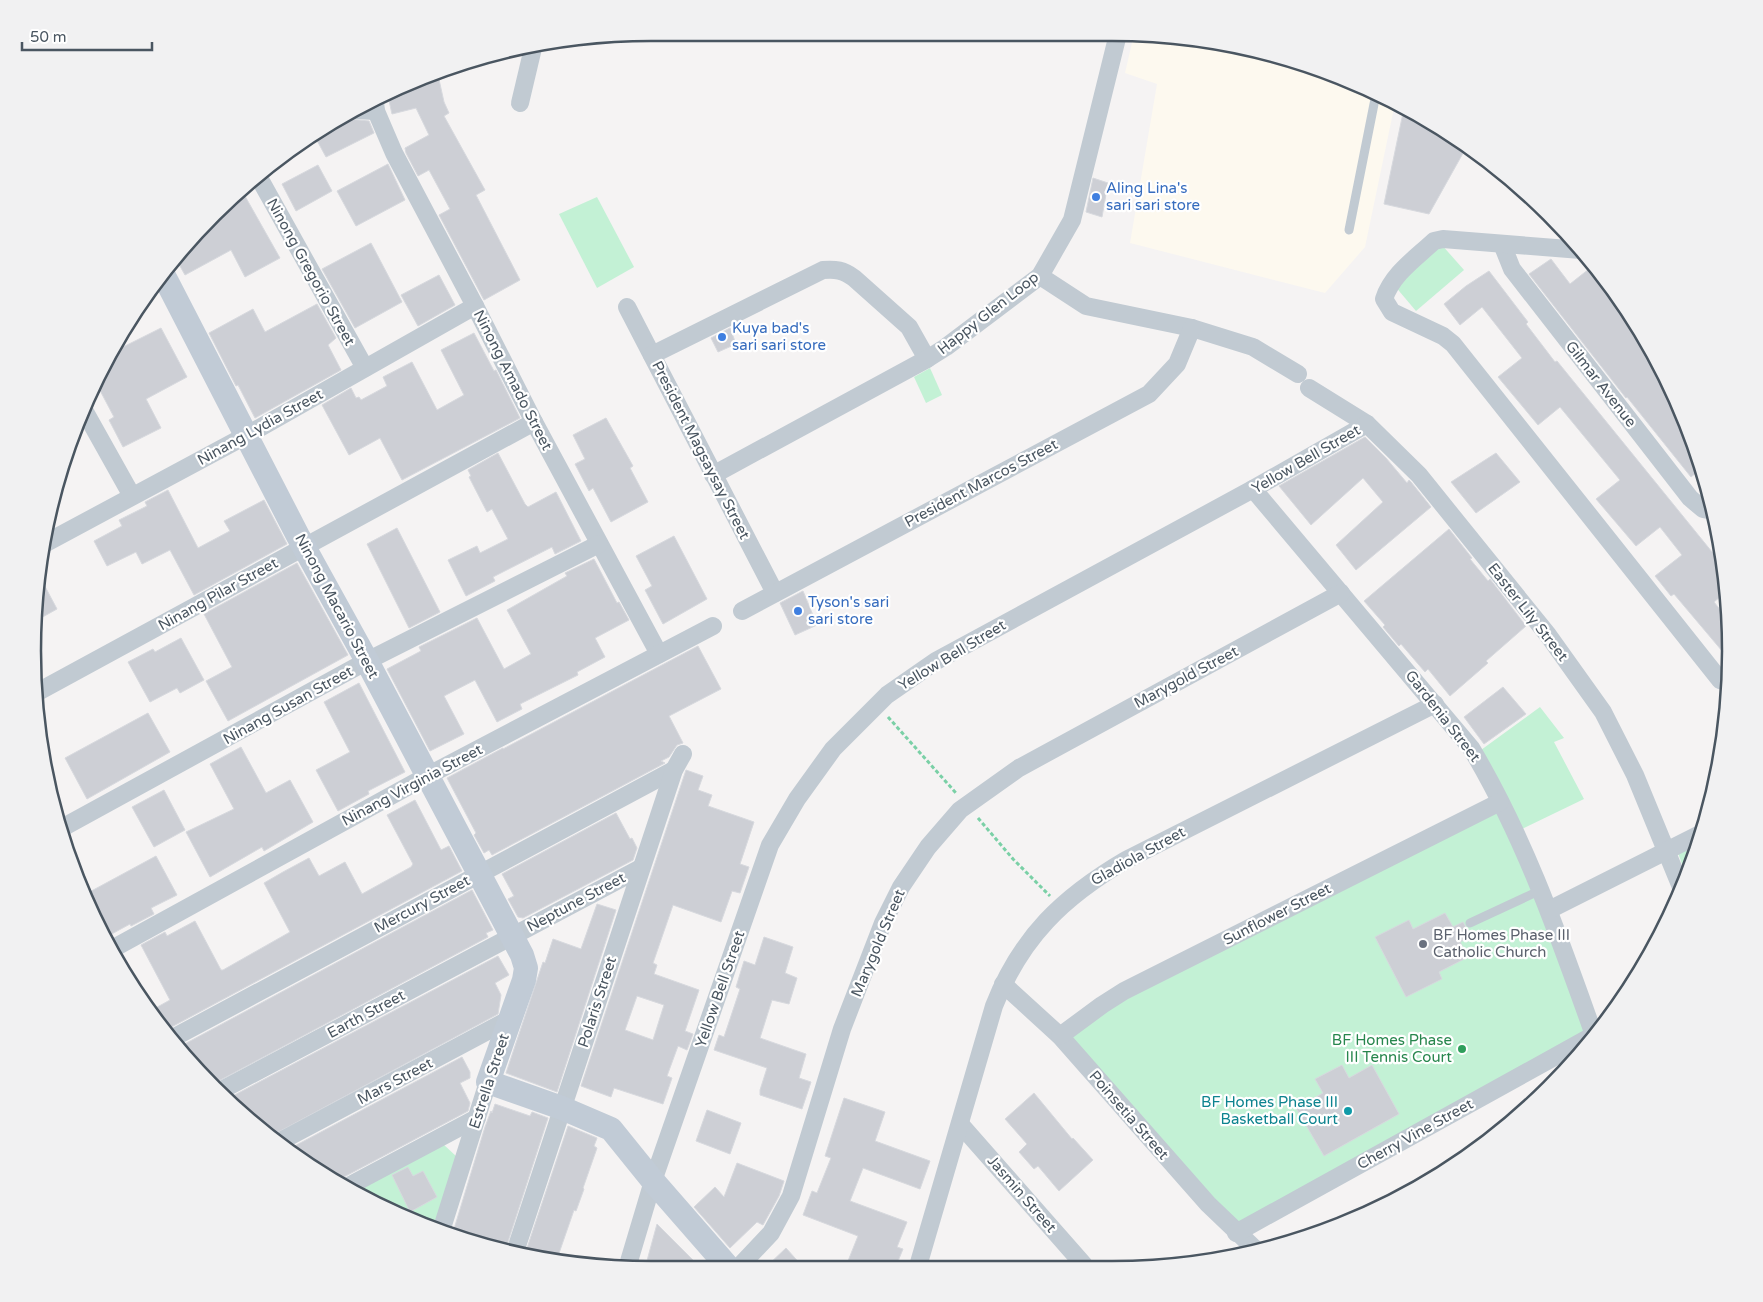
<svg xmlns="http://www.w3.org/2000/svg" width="1763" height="1302" font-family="'Varela Round',sans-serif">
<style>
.commercial{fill:#fdf9ef}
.green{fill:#c3f1d5}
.building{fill:#cdcfd5;stroke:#d7d9de;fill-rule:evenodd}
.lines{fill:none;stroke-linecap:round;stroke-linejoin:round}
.path{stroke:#7ad0a6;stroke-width:3;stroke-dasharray:4 2.5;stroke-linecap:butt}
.lane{stroke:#c1cad2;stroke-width:9}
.street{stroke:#c1cad2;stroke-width:18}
.secondary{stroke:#c1cbd6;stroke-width:24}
.shop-dot{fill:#3f7fe0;stroke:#fff;stroke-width:2}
.worship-dot{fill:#6b7280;stroke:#fff;stroke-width:2}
.leisure-dot{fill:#2e9e5b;stroke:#fff;stroke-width:2}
.culture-dot{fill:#0f9aa8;stroke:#fff;stroke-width:2}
.labels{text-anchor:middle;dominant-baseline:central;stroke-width:4.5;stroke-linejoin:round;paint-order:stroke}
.shop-label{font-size:15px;fill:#366cbe;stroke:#fff;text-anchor:start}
.street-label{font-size:15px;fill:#4a5661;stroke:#fff}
.worship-label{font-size:15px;fill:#5b616d;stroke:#fff;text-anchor:start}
.leisure-label{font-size:15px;fill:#27864d;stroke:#fff;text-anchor:end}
.culture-label{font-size:15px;fill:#0d838f;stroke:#fff;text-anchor:end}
.rim{fill:none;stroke:#4a5661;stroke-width:2.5}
</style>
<rect width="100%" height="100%" fill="#f5f3f3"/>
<path class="commercial" d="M1134,34H1152L1248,50L1394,108L1365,247L1325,293L1130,243L1157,84L1125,73Z"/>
<g class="green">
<path d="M597,197L634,267L597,288L559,214Z"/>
<path d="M1441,244L1464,270L1416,311L1394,285Z"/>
<path d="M930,368L942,395L926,403L914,377Z"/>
<path d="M1540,707L1564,738L1554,742L1584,799L1522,829L1481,750Z"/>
<path d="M1497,807L1536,893L1588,1032L1237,1226L1068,1036L1102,1010Z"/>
<path d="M1700,842L1698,850L1686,875L1678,853Z"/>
<path d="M443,1144L457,1157L437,1226L354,1192Z"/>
</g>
<g class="building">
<path d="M438,75L444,102L449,113L444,116L485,190L476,195L520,280L484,300L439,215L450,209L429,170L418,176L406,153L405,148L429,135L416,108L392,114L388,96Z"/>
<path d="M1403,113L1416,115L1455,137L1467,146L1429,214L1384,204Z"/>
<path d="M338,118L369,121L374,133L326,157L314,135Z"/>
<path d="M388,164L405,200L356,226L337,191Z"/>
<path d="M318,165L332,191L296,211L282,184Z"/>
<path d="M1093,178L1108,183L1102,217L1086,212Z"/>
<path d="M241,189L280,258L245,277L231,250L185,275L176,259L186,243Z"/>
<path d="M371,243L402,302L355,328L322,269Z"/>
<path d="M1551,259L1570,284L1594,265L1603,275L1667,378L1701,469L1691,477L1627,397L1626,398L1529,274Z"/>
<path d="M1489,271L1528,322L1526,324L1555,362L1557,361L1721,563L1726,592L1714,602L1729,621L1728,658L1674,594L1671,596L1655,576L1682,555L1660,527L1636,546L1596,499L1620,480L1560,407L1538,425L1498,377L1522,358L1482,307L1460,325L1444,304L1466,286Z"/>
<path d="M439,275L455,305L418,326L401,295Z"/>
<path d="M317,304L336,338L328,345L341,370L255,418L238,385L236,386L209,333L253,309L265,332Z"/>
<path d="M161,328L187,377L146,399L161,428L123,447L109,420L114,417L95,381L113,352Z"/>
<path d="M730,328L736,344L718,352L711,338Z"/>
<path d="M474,333L494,371L496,370L520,418L402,480L380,438L349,455L322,405L351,388L356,398L359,397L361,400L387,386L383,377L412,362L437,410L464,395L441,350Z"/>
<path d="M606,418L633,466L630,468L648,502L611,522L593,488L589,491L575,464L585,459L573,435Z"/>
<path d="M1365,437L1386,458L1407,483L1409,480L1411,482L1431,507L1356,570L1336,545L1383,502L1363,478L1311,525L1279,486Z"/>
<path d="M498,453L525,504L528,507L556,492L581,541L555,554L552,547L493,577L495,581L466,596L448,560L477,546L480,553L508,539L492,509L487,512L469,477L471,476L468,470Z"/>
<path d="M1496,453L1520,482L1476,513L1451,482Z"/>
<path d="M168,490L198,548L230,531L224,521L264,500L287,544L194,595L170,550L142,564L136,552L107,566L94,541L122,526L119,520L147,506L145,502Z"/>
<path d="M397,528L440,612L409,628L367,544Z"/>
<path d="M1449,529L1472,558L1470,559L1488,581L1490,579L1526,626L1486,661L1488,663L1450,696L1428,669L1425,672L1401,644L1399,646L1383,627L1385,625L1364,601Z"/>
<path d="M674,536L707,599L663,624L645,590L652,586L636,556Z"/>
<path d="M594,559L617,603L619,602L629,620L595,638L605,657L577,672L578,675L520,704L522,709L497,722L475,680L444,696L464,734L430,751L387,669L421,651L419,647L477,618L504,669L531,654L507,610L567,576L565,573Z"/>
<path d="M297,563L348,655L228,721L206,681L232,667L204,614Z"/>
<path d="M41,579L57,609L39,619L40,604Z"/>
<path d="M803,591L817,625L795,635L780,603Z"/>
<path d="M181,638L204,680L180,693L177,688L150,702L128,662L153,649L155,652Z"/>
<path d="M698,646L721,689L669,716L683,743L677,745L669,757L661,761L665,763L492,855L489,850L484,853L474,835L476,833L447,778L503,748V749Z"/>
<path d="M359,683L405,772L368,791L369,794L338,811L316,770L350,752L324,702Z"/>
<path d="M1503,687L1526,714L1484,744L1464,717Z"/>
<path d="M148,713L170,752L87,799L65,758Z"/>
<path d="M241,747L266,793L290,780L313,822L264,851L262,847L210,877L186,832L234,809L210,764Z"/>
<path d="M686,770L703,776L698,790L712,795L708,806L754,822L740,864L749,867L740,893L732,891L721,922L673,905L653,963L657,965L654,974L699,990L685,1031L693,1034L687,1050L678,1046L667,1076L672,1078L663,1104L614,1088L611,1097L581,1086ZM637,996L664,1005L653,1040L625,1030Z"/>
<path d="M164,790L185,830L154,847L132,807Z"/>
<path d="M415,800L441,850L449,846L462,871L164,1031L163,1030L152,1010L170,1000L141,945L165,932L167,936L195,921L221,970H223L290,932L264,883L283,872L309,858L319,876L345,862L362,894L411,867L413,864L387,815Z"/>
<path d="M616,813L630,839L632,838L637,848L633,860L523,918L518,917L508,899L514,896L502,874Z"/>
<path d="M156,856L177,895L151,908L154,914L131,926L130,924L108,936L84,895Z"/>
<path d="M472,890L493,930L486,933L488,937L213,1084L179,1047Z"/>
<path d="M597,904L616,910L557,1092L506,1073L543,962L545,963L553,939L581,949Z"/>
<path d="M1445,913L1453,927L1463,922L1471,936L1460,942L1468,957L1439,972L1442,979L1406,997L1375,937L1409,920L1413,929Z"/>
<path d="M764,937L793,947L785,973L797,978L789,1004L772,1000L760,1038L806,1054L799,1078L811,1082L802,1109L760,1095V1090L767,1068L714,1050L719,1035L724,1037L740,989L736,987L744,961L755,965Z"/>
<path d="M498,956L509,975L495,983L501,995L498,1014L271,1136L243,1116L227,1099Z"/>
<path d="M462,1057L470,1072V1078L460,1083L470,1103L468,1111L340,1179L336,1182L289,1149Z"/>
<path d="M1342,1065L1349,1078L1372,1065L1399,1114L1324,1156L1296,1108L1323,1093L1315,1079Z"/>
<path d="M1034,1093L1072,1139L1073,1138L1093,1160L1059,1191L1038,1166L1034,1169L1019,1152L1027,1144L1005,1119Z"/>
<path d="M844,1098L885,1112L875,1141L930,1161L920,1189L863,1168L850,1201L907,1222L897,1247L903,1249L896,1266H862L848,1261L858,1236L803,1215L812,1191L817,1193L831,1158L825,1156Z"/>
<path d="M495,1104L530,1116L532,1112L548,1118L505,1251L491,1248L457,1234L458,1231L454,1229L485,1127L491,1111L492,1113Z"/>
<path d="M707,1110L741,1123L730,1154L696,1141Z"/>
<path d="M568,1126L597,1138L594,1146L597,1148L583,1188L584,1189L576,1211L574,1210L557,1259L525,1254Z"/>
<path d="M737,1163L784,1181L779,1196L763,1225L757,1222L730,1248L694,1207L715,1187L724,1197Z"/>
<path d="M408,1167L413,1176L423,1171L437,1197L410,1212L392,1175Z"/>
<path d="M657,1224L693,1260L685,1268H645Z"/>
<path d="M786,1248L803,1267H766Z"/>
</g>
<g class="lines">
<g class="path">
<path d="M888,717L956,793"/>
<path d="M978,818L1013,859L1050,896"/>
</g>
<g class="lane">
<path d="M1349,230L1376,94"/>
<path d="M1470,923L1541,890"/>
</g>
<g class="street">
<path d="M375,102L376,111L394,153L475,306L534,422L659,654"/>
<path d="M520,103L533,48"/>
<path d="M355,110L376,111"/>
<path d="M258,176L365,368"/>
<path d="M1502,244L1512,269L1690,498L1703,509L1713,511"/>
<path d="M1581,250L1443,239L1434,241C1416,258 1392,274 1384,299L1392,312L1443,336L1453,344L1720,680L1727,682"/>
<path d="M1040,276L1086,306L1192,328L1253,347L1298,374"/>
<path d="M627,307L775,593"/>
<path d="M652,355L823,270C836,269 843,270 854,278L909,327L927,359"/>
<path d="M1309,388L1367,424L1419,475L1548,635L1603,712L1635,775L1681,887"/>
<path d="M85,412L132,496"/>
<path d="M713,475L927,359L946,347L1040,276L1072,220L1118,34"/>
<path d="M1253,489L1471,748C1525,838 1559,937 1594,1035"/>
<path d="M44,544L247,435L475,306"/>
<path d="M742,611L1149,394L1177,364L1192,328"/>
<path d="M34,694L534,422"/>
<path d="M60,829L367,661L599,544"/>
<path d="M1549,910L1702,833"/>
<path d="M114,948L427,776L713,626"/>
<path d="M1003,984L1060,1036L1208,1204L1254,1248"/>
<path d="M1060,1036L1102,1005L1124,991L1500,802"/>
<path d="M171,1039L674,770"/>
<path d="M220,1091L641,868"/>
<path d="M960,1124L1084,1265"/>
<path d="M279,1142L510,1019"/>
<path d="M345,1188L477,1118"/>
<path d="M442,1228L488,1082"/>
<path d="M1236,1233L1594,1035"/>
<path d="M515,1252L674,770L683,754"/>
<path d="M918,1266L994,1006C1021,937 1063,897 1126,860L1435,704"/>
<path d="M739,1267L771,1233L791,1196L842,1029L883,923L901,887L928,847L960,810L1019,768L1341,593"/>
<path d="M627,1268L653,1181L770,845L797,799L833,749L887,695L936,661L1253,489L1367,424"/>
</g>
<path class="secondary" d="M164,276L298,536L367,661L522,955L526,968L524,980L488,1082L562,1108L611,1129L653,1181L728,1267"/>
</g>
<g class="shop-dot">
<circle cx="1096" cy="197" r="5"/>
<circle cx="722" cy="337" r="5"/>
<circle cx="798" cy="611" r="5"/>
</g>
<circle class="worship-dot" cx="1423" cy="944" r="5"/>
<circle class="leisure-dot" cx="1462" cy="1049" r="5"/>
<circle class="culture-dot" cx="1348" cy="1111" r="5"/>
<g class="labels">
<g class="shop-label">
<text x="1106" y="188">Aling Lina's<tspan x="1106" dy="17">sari sari store</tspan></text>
<text x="732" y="328">Kuya bad's<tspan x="732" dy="17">sari sari store</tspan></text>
<text x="808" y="602">Tyson's sari<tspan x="808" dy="17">sari store</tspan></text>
</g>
<g class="street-label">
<text transform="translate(311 272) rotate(61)">Ninong Gregorio Street</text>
<text transform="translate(988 313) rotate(-38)">Happy Glen Loop</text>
<text transform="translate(513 380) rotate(63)">Ninong Amado Street</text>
<text transform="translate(1601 384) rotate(52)">Gilmar Avenue</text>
<text transform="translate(260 427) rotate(-29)">Ninang Lydia Street</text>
<text transform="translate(701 450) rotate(63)">President Magsaysay Street</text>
<text transform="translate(1306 459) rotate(-30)">Yellow Bell Street</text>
<text transform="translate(981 483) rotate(-28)">President Marcos Street</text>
<text transform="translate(218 594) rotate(-29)">Ninang Pilar Street</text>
<text transform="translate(337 606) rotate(62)">Ninong Macario Street</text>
<text transform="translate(1528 612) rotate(52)">Easter Lily Street</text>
<text transform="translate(952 655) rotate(-31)">Yellow Bell Street</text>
<text transform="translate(1186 677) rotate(-28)">Marygold Street</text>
<text transform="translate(288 705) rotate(-29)">Ninang Susan Street</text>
<text transform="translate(1443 716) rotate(52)">Gardenia Street</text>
<text transform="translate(412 785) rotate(-28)">Ninang Virginia Street</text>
<text transform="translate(1138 856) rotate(-29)">Gladiola Street</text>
<text transform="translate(576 902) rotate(-28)">Neptune Street</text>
<text transform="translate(422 904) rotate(-28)">Mercury Street</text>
<text transform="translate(1277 914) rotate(-27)">Sunflower Street</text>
<text transform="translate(878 943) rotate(-67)">Marygold Street</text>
<text transform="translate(720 989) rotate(-71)">Yellow Bell Street</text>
<text transform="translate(597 1002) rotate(-72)">Polaris Street</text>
<text transform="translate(366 1014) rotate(-28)">Earth Street</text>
<text transform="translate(395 1081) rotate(-28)">Mars Street</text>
<text transform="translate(489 1081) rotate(-72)">Estrella Street</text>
<text transform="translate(1129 1115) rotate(49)">Poinsetia Street</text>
<text transform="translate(1415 1134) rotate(-29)">Cherry Vine Street</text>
<text transform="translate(1022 1194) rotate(49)">Jasmin Street</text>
</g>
<g class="worship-label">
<text x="1433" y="935">BF Homes Phase III<tspan x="1433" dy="17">Catholic Church</tspan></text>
</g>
<g class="leisure-label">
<text x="1452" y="1040">BF Homes Phase<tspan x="1452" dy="17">III Tennis Court</tspan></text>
</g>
<g class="culture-label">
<text x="1338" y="1102">BF Homes Phase III<tspan x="1338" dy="17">Basketball Court</tspan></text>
</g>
</g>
<path d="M0 0H1763V1302H0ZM651 41H1112A610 610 0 0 1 1722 651V651A610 610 0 0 1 1112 1261H651A610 610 0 0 1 41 651V651A610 610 0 0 1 651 41Z" fill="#f1f1f2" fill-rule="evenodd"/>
<path class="rim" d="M651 41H1112A610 610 0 0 1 1722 651V651A610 610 0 0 1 1112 1261H651A610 610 0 0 1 41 651V651A610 610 0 0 1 651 41Z"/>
<path d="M22 42v8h130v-8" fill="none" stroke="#4a5661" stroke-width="2.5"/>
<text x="30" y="42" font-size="15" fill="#4a5661" stroke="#ffffff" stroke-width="4" paint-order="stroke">50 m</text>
</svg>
